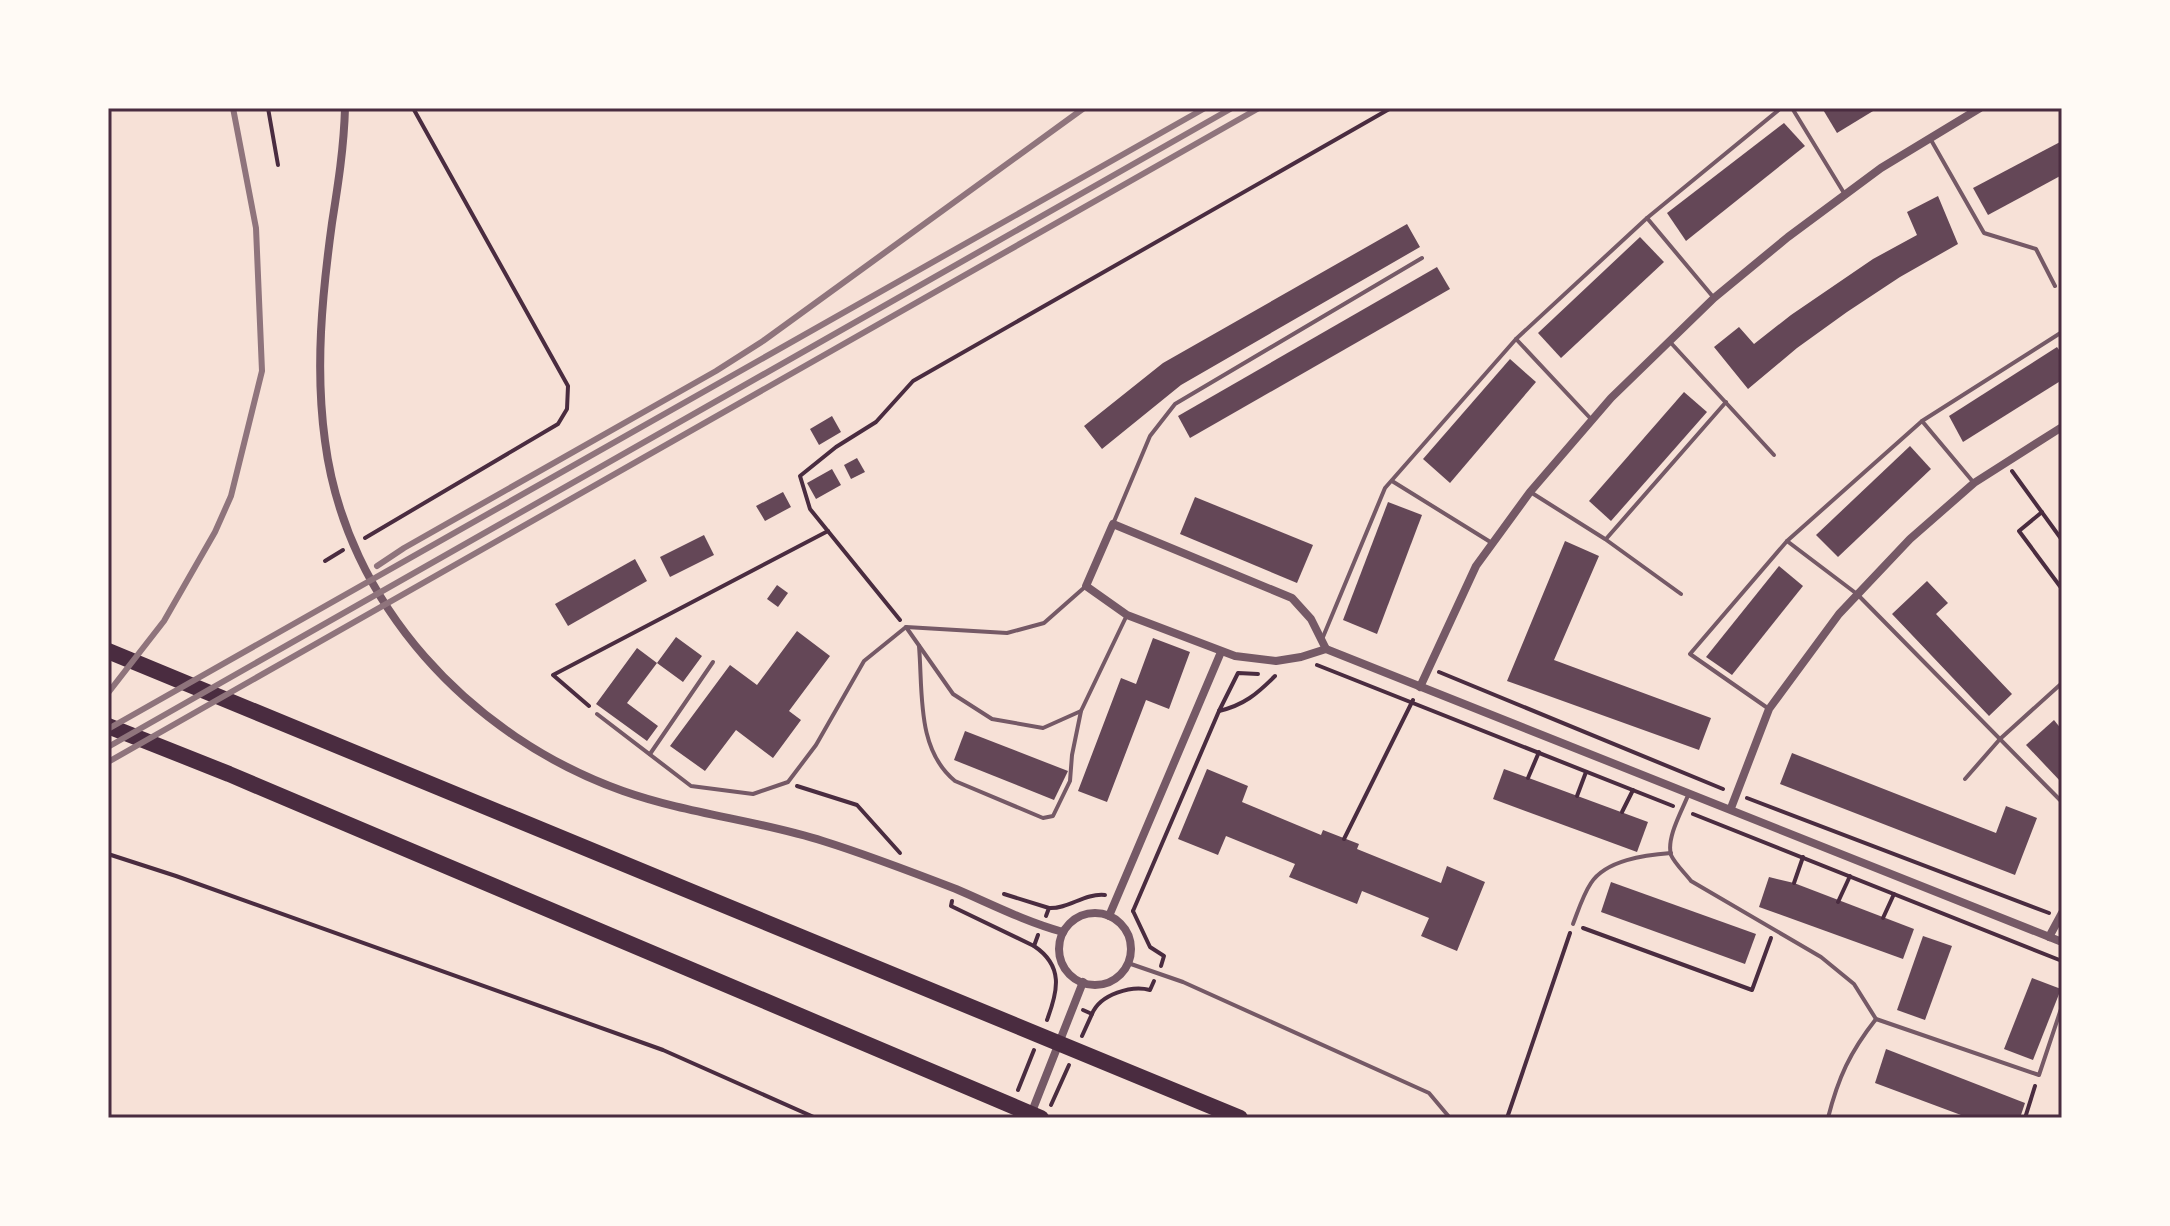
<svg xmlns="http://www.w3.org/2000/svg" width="2170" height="1226" font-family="Barlow,sans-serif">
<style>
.building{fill:#644757}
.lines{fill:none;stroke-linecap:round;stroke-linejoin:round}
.path{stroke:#4a2c40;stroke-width:4}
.service{stroke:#755966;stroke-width:4}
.minor{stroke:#755966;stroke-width:8}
.motorway{stroke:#4a2c40;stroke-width:16}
.rail{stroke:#8f747c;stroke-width:6}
.neatline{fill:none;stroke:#4a2c40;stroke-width:3}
</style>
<rect width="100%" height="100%" fill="#f7e1d7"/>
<g class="building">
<path d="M1822,108H1878L1837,133Z"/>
<path d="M1784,123L1805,146L1686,241L1667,213Z"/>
<path d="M2062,141V175L1988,215L1973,188Z"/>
<path d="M1938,196L1958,244L1900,277L1847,312L1797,348L1748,389L1714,347L1739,327L1754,344L1791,315L1873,259L1917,235L1907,212Z"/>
<path d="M1407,224L1420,247L1181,385L1102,449L1084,426L1163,363Z"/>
<path d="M1640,237L1664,262L1561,358L1538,333Z"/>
<path d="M1437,267L1450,289L1190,438L1178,416Z"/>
<path d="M2057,347L2062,354V380L1963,442L1949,416Z"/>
<path d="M1510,359L1536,382L1450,483L1423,459Z"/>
<path d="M1684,392L1707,412L1611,521L1589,501Z"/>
<path d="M832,416L841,432L819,445L810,429Z"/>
<path d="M1910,446L1931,469L1838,557L1816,535Z"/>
<path d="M857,458L865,472L851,479L844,465Z"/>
<path d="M832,469L841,485L816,499L807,483Z"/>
<path d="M783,492L791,507L765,521L756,506Z"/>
<path d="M1195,497L1313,545L1297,583L1180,534Z"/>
<path d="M1388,502L1422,515L1377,634L1343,620Z"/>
<path d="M704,535L714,555L670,577L660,557Z"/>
<path d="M1565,541L1599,556L1554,660L1711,718L1699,750L1507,681Z"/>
<path d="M635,559L647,581L568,626L555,604Z"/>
<path d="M1779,566L1803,586L1732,675L1706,657Z"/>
<path d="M1927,581L1948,603L1936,614L2012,694L1989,716L1892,614Z"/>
<path d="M777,585L788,593L778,607L767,599Z"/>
<path d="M797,631L830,656L789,711L801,720L773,758L736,730L705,771L670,746L730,665L757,685Z"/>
<path d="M676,637L702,656L683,682L657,663L627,703L658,726L647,741L596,704L637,648L657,663Z"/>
<path d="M1153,638L1190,652L1169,709L1146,700L1107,802L1078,791L1121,678L1136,684Z"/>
<path d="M2054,720L2062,730V783L2026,745Z"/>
<path d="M965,731L1068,771L1054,800L954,760Z"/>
<path d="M1792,753L1996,833L2006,806L2037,818L2015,875L1780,784Z"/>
<path d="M1207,769L1248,786L1242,802L1321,835L1323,830L1359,844L1357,849L1441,883L1447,866L1485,882L1457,951L1421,936L1429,918L1362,891L1357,904L1289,877L1295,864L1226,836L1218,855L1178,839Z"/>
<path d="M1504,769L1648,822L1637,852L1493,799Z"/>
<path d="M1769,877L1794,883L1914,929L1903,959L1759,907Z"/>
<path d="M1611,882L1756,934L1745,964L1601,912Z"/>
<path d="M1923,936L1952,946L1925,1020L1897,1010Z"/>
<path d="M2032,978L2061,989L2033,1060L2004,1049Z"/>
<path d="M1886,1049L2025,1103L2020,1118H1969L1875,1083Z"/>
</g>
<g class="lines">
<g class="path">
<path d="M268,108L278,165"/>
<path d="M2012,471L2062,540"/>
<path d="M2042,512L2019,531L2062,589"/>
<path d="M365,538L558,424L567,409L568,386L413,108"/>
<path d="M325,561L343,550"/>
<path d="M900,620L810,509L800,476L836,447L876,422L913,381L1391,108"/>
<path d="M1317,665L1673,806"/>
<path d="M1439,672L1723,789"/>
<path d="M589,706L553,675L828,531"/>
<path d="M1219,711C1244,705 1257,694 1275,676"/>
<path d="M1528,778L1539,752"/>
<path d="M797,786L857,805L900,853"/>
<path d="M1577,796L1586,772"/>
<path d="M1747,798L2049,913"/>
<path d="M1622,812L1633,790"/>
<path d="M1693,814L2062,961"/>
<path d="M1344,839L1413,700"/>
<path d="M108,854L176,876L663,1050L816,1118"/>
<path d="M1794,883L1803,857"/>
<path d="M1004,894L1049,908"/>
<path d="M952,901L951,906L1034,946"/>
<path d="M1838,902L1850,876"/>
<path d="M1133,911L1219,711L1238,673L1258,674"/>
<path d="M1133,911L1150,947L1164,956L1161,966"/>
<path d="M1046,916L1049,908C1069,909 1084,893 1105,895"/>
<path d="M1883,918L1894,894"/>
<path d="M1583,928L1752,990L1771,938"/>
<path d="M1038,935L1034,946C1064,966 1058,991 1047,1020"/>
<path d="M1083,1010L1092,1014C1100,994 1132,985 1150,990L1154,981"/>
<path d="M1082,1036L1092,1014"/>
<path d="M1018,1090L1034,1050"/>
<path d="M1051,1105L1069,1065"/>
<path d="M1507,1118L1570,933"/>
<path d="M2025,1118L2035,1086"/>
</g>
<g class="service">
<path d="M1792,108L1844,193"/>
<path d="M1931,140L1984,233L2036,249L2055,286"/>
<path d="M1647,218L1714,298"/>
<path d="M1516,339L1591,419"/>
<path d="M1671,343L1774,455"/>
<path d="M1922,421L1974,483"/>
<path d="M1392,481L1492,543"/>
<path d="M1532,493L1605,539L1681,594"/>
<path d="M1113,524L1150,436L1175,404L1422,258"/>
<path d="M1606,539L1726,402"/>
<path d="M1787,541L1857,594L2062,802"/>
<path d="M906,627L953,694L992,719L1043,728L1081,711L1126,617"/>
<path d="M1323,637L1385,488L1516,339L1647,218L1781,108"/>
<path d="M919,646C923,692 916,749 955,781L1043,818L1053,816L1070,781L1072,755L1081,711"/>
<path d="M1769,709L1690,654L1787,541L1922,421L2062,332"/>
<path d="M597,714L691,786L753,794L788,782L816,745L864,661L906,627L1007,633L1044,623L1086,586"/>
<path d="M650,754L713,662"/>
<path d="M1965,779L2000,739L2062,683"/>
<path d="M1689,793C1683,809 1666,837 1671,855C1675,864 1685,873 1691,881L1821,957L1854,984L1876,1019L2039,1075L2062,1006"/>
<path d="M1573,924C1578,911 1583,895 1591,883C1606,860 1645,855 1671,853"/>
<path d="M1128,963L1183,982L1429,1093L1450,1118"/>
<path d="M1648,1117L1650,1118"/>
<path d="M1828,1118C1838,1078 1850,1052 1876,1019"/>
</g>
<g class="minor">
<path d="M345,108C344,147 338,185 332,223C322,296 315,368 325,441C346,604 471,737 623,791C688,814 757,820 823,841C868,855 912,872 956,889C991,904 1026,922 1063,932"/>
<path d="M1113,524L1292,598L1311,619L1326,649L1301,657L1276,661L1235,656L1127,615L1086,586Z"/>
<path d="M1326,649L2062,942"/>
<path d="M1420,687L1476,566L1530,492L1611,398L1714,298L1788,237L1881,168L1980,108"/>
<path d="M1731,808L1769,709L1839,614L1910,539L1974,483L2062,427"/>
<circle cx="1095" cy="949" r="36"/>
<path d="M1109,916L1221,652"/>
<path d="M2049,937L2062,913"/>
<path d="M1031,1114L1083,982"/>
</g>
<g class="motorway">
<path d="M108,651L1240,1118"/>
<path d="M108,726L229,774L1041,1118"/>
</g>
<g class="rail">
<path d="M377,566L404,548L716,371L763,341L1084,108"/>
<path d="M108,693L164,621L215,532L231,496L262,371L256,228L233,108"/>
<path d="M108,729L1205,108"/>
<path d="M108,747L1232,108"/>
<path d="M108,762L1259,108"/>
</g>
</g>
<rect width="2170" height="1226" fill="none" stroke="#fffaf5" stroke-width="220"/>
<rect x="110" y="110" width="1950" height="1006" class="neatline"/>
</svg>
